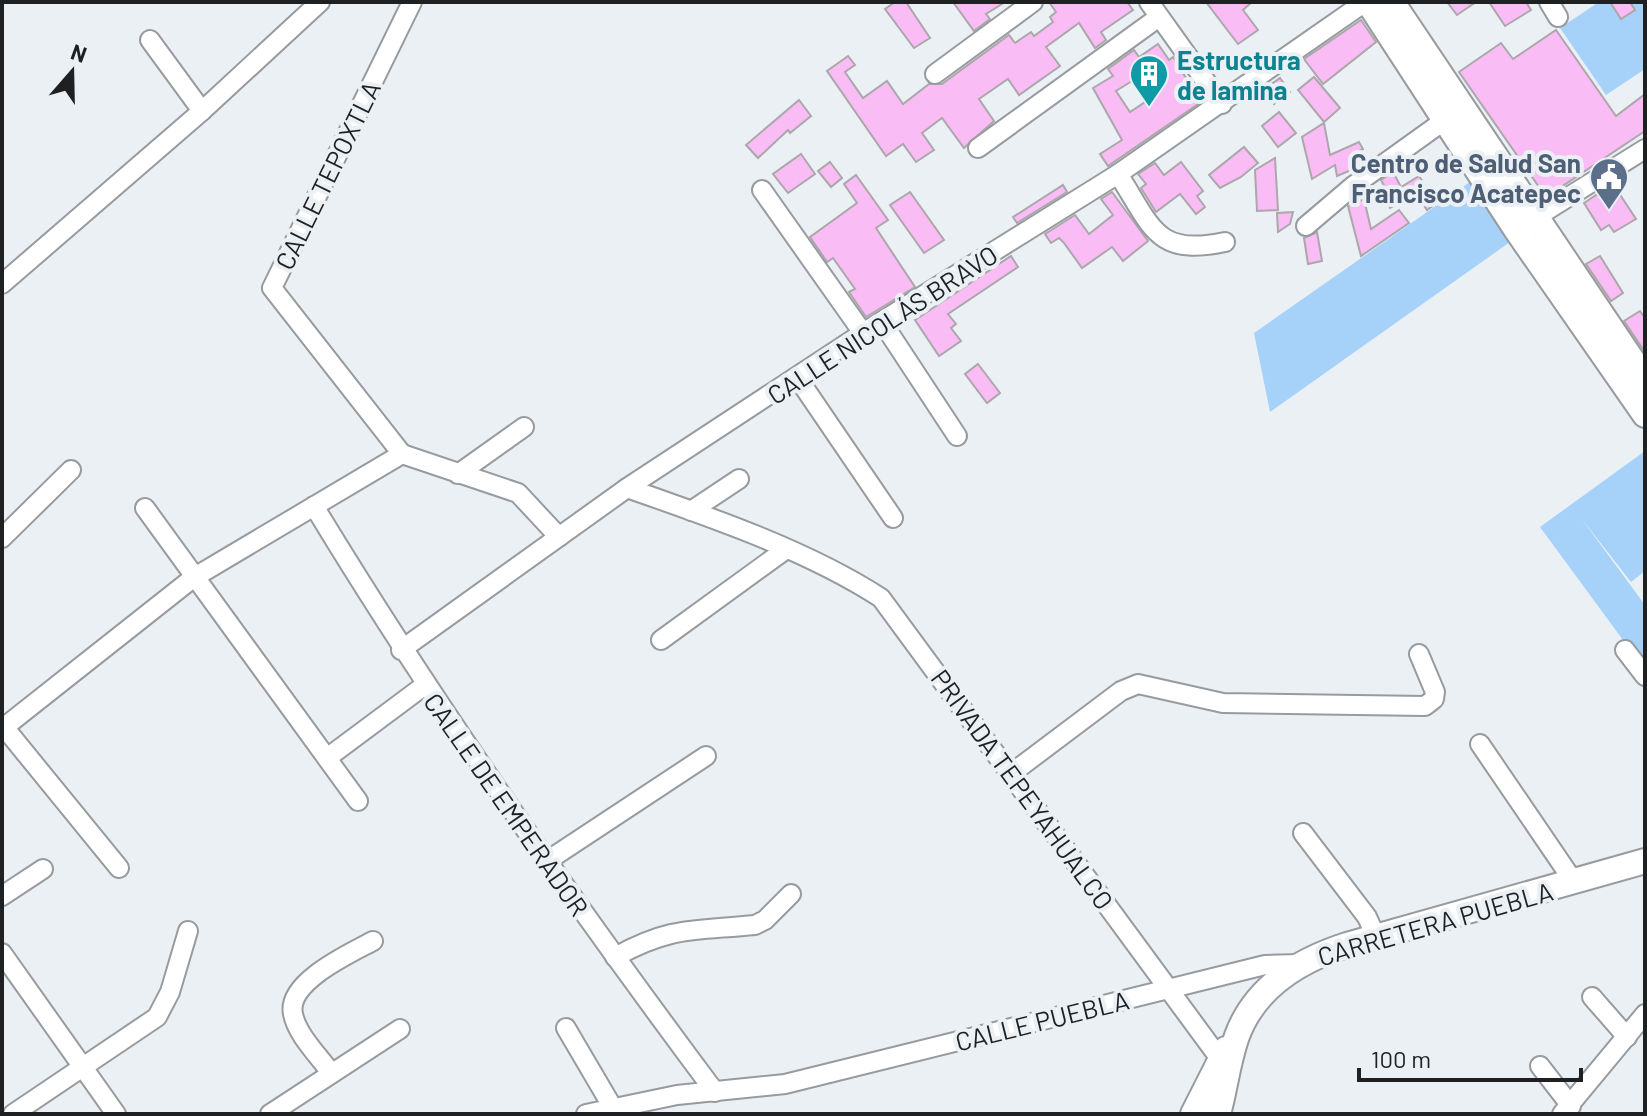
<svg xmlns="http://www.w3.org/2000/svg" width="1647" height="1116" font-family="Barlow,sans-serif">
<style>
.green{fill:#a6d2fa}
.building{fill:#f9bcf4;stroke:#aca7ab;stroke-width:2;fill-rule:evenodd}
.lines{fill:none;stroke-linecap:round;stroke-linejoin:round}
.street-casing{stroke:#979b9f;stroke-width:22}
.secondary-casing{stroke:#979b9f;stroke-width:28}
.street{stroke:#fff;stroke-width:18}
.secondary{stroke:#fff;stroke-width:24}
.labels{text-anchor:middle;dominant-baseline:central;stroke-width:8;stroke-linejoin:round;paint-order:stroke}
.culture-label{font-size:26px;font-weight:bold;fill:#0d838f;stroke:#ebf0f5;text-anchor:start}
.service-label{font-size:26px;font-weight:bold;fill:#4e5e75;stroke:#ebf0f5;text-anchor:end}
.street-label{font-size:26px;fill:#1e2022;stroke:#ebf0f5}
</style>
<rect width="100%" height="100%" fill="#ebf0f5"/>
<g class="green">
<path d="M1599,2H1645V69L1606,95L1560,28Z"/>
<path d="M1470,182L1510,242L1270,412L1254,333Z"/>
<path d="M1645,451V571L1631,582L1581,518L1645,605V670L1540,527Z"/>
</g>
<g class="building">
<path d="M895,2H906L930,38L914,48L885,9Z"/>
<path d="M953,2H1005L986,14L990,19L974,31Z"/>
<path d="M1049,2H1127L1133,10L1101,32L1106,40L1095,48L1079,23L1046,47L1060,66L1019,95L1008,79L979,99L994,121L964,148L942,118L922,133L934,150L916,162L903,144L886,156L827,71L848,56L855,65L845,72L863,98L887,81L903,104L929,84H942L1009,35L1015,43L1031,32L1034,36L1053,22L1050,17L1056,12Z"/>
<path d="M1206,2H1252L1243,10L1258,30L1238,44Z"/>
<path d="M1447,2H1476L1457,15Z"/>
<path d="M1489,2H1526L1531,10L1505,26Z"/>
<path d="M1610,2H1630L1635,10L1621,19Z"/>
<path d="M1361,20L1376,42L1323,84L1304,59Z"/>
<path d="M1556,30L1616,116L1645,94V131L1546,197L1459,72L1501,43L1513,59Z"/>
<path d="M1158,44L1169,60L1173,57L1201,102L1108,166L1100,154L1122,140L1093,88L1113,76L1108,69L1134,50L1139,57ZM1140,76L1154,96L1130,112L1116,91Z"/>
<path d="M1314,77L1340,108L1324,122L1298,90Z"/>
<path d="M1280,78L1290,92L1274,104L1263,90Z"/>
<path d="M799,100L811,116L790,133L788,130L758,158L746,145Z"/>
<path d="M1279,112L1296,133L1278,147L1262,126Z"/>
<path d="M1324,123L1330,155L1359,142L1363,149L1352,155L1356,168L1337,176L1335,165L1312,179L1302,137Z"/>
<path d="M1244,147L1258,163L1241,177L1220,188L1209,175Z"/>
<path d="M801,154L815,174L788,193L773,174Z"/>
<path d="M1275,158L1278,210L1257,211L1255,170Z"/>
<path d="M830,162L842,178L831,187L818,171Z"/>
<path d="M1181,162L1203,191L1197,196L1205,207L1196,214L1180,194L1156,212L1141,188L1146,184L1138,174L1155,163L1164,175Z"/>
<path d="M1393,172L1401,187L1419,176L1431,194L1438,189L1444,198L1427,210L1416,194L1390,208L1383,194L1388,193L1381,180Z"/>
<path d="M856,175L888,220L876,228L915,287L866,317L849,292L855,289L833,258L827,262L810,237L857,203L844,184Z"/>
<path d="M1613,184L1636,219L1614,232L1609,225L1601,230L1584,203Z"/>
<path d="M1063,185L1067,192L1017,223L1013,217Z"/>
<path d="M910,192L944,240L924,253L890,205Z"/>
<path d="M1112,192L1148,241L1123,261L1112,247L1082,268L1064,243L1059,238L1051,243L1045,234L1075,215L1089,234L1113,215L1101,199Z"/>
<path d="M1364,199L1371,229L1399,210L1409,223L1361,256L1348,206Z"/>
<path d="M1293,212L1290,224L1278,232L1277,213Z"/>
<path d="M1317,232L1322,261L1308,264L1304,238Z"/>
<path d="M1011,256L1018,267L948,314L956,324L951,328L961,341L939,356L915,320Z"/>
<path d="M1600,256L1623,293L1611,301L1586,264Z"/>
<path d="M1640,311L1645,318V352L1624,321Z"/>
<path d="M978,364L1000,393L987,403L965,374Z"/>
</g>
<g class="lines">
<defs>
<g id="street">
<path d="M1149,2L1222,104"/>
<path d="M1549,2L1558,17"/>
<path d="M150,40L202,111"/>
<path d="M935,74L1033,2"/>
<path d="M978,148L1159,17"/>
<path d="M1118,174C1152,226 1155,257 1225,242"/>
<path d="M762,190L863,333"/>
<path d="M1525,224L1645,149"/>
<path d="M1306,226L1353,186L1445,120"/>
<path d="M2,284L202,111L320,2"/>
<path d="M882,322L957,436"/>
<path d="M797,377L893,518"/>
<path d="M402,454L272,288L412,2"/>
<path d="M402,454L518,493L559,537"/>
<path d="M458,474L524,427"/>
<path d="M627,488C710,517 807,550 881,598L1220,1059L1231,1063"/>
<path d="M314,506C437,709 573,902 715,1092"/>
<path d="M145,508L358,801"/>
<path d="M691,511L739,479"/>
<path d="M2,538L71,470"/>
<path d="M661,640L785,550"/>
<path d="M401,650L627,488L863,333L1118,174L1365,2"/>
<path d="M1625,650L1645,676"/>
<path d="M4,727L119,868"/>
<path d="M2,729L193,578L402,454"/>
<path d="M1480,744L1574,882"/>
<path d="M327,758L425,685"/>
<path d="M1012,773L1121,691L1138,684L1223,703L1425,706L1434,699L1435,692L1419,654"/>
<path d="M1303,833L1367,917L1376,937"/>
<path d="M547,861L706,756"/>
<path d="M2,896L43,869"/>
<path d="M2,953L116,1114"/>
<path d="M615,957C671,926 694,931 755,925L765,920L791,894"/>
<path d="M1592,997L1627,1037"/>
<path d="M566,1028L613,1108"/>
<path d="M1540,1066L1571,1106"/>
<path d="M331,1073C319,1056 297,1035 293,1014C286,982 351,953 373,941"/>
<path d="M13,1114L157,1017L170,992L188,931"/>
<path d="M270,1114L400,1029"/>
<path d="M586,1114L677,1095L785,1084L1265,965L1300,964"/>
<path d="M1562,1114L1645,1014"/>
</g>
<g id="secondary">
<path d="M1368,2L1517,231L1645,415"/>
<path d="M1392,2L1645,379"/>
<path d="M1193,1114L1226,1049"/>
<path d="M1218,1114C1225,1089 1228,1061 1237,1036C1255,987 1300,960 1347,945L1645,861"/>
</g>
</defs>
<use href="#street" class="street-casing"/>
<use href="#secondary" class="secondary-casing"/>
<use href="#street" class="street"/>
<use href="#secondary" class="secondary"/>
</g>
<defs>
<symbol id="building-pin" viewBox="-11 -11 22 30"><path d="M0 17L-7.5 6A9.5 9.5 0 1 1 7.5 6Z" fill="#0f9aa8" stroke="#ebf0f5"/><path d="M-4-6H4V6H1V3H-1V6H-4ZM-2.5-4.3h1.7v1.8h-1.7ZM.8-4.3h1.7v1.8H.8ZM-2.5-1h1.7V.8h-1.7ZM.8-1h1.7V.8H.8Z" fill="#fff"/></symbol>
<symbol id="civic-pin" viewBox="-11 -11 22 30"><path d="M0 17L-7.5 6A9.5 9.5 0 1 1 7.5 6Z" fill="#5c6f8a" stroke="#ebf0f5"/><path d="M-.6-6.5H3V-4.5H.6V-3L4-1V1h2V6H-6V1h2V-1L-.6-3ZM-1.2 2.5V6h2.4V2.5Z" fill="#fff"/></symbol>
</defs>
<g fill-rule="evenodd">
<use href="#building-pin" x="1127" y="52" width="44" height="60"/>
<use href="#civic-pin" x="1587" y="155" width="44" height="60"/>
</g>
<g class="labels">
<g class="culture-label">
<text x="1177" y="59">Estructura<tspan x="1177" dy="30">de lamina</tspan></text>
</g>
<g class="service-label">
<text x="1581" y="162">Centro de Salud San<tspan x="1581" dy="30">Francisco Acatepec</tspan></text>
</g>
<g class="street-label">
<text transform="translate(327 175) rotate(-64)">CALLE TEPOXTLA</text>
<text transform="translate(882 324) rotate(-33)">CALLE NICOLÁS BRAVO</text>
<text transform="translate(1023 789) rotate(54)">PRIVADA TEPEYAHUALCO</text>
<text transform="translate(507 804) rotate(55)">CALLE DE EMPERADOR</text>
<text transform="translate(1435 923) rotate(-16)">CARRETERA PUEBLA</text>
<text transform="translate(1042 1020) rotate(-14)">CALLE PUEBLA</text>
</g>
</g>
<rect width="1647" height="1116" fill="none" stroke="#1e2022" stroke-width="8"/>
<g transform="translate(72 72) rotate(20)" stroke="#ebf0f5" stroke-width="6" paint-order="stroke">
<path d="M0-6L14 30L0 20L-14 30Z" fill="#1e2022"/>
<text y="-12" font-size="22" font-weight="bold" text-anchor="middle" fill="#1e2022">N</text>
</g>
<path d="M1359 1068v12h222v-12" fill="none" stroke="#1e2022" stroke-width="4"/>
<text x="1371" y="1068" font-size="24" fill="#1e2022" stroke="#ebf0f5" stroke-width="6" paint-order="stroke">100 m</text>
</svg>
